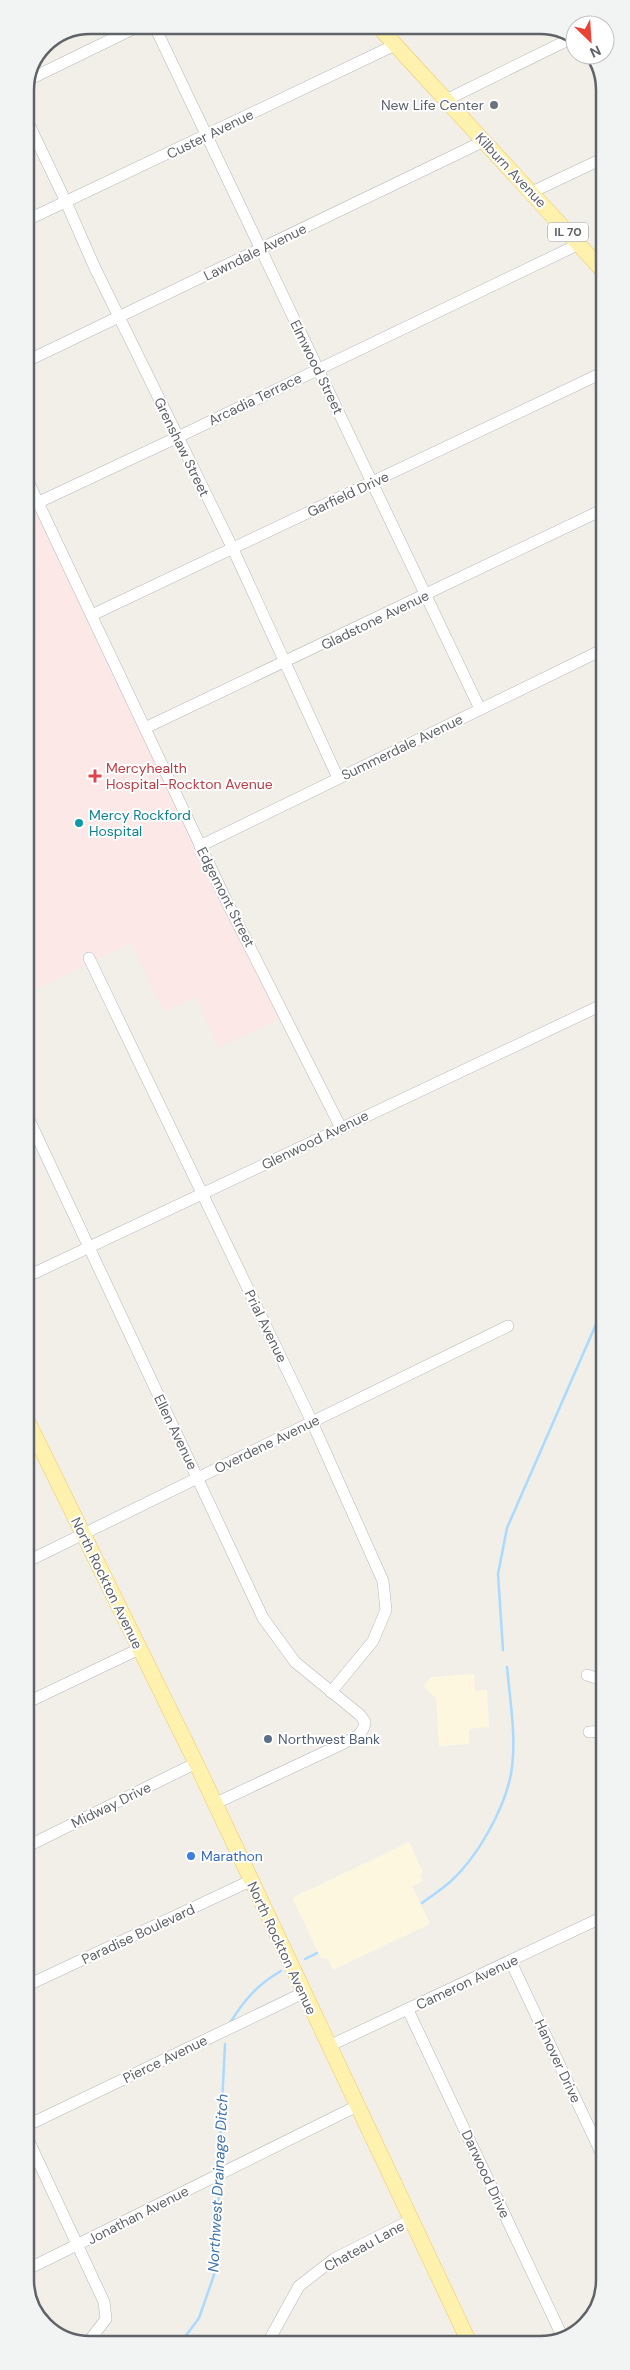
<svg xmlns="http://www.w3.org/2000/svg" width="630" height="2370" font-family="'DM Sans',sans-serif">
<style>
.commercial{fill:#fef7e0}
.medical{fill:#fce8e6}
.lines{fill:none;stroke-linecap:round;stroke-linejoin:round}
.stream{stroke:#aadaff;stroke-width:2.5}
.minor-casing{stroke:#b5b8bc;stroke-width:12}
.major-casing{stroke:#f2c960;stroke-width:16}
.minor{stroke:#fff;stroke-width:11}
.major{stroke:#fff2af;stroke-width:15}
.worship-dot{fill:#6b7280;stroke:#fff;stroke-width:2}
.health-dot{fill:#e0444e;stroke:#fff;stroke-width:2}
.culture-dot{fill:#0f9aa8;stroke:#fff;stroke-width:2}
.service-dot{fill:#5c6f8a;stroke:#fff;stroke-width:2}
.shop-dot{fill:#3f7fe0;stroke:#fff;stroke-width:2}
.labels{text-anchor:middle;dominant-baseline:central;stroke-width:4;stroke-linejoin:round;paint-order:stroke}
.shield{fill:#fff;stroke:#8f9295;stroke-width:1}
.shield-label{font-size:12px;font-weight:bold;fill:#5f6368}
.worship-label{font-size:14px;fill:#5b616d;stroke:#fff;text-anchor:end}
.street-label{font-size:14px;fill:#5f6368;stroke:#fff}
.health-label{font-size:14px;fill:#be3a42;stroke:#fff;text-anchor:start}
.culture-label{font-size:14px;fill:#0d838f;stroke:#fff;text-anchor:start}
.service-label{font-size:14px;fill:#4e5e75;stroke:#fff;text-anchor:start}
.shop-label{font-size:14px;fill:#366cbe;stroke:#fff;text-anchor:start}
.water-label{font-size:15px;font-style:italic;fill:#4174aa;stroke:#fff}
.rim{fill:none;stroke:#5f6368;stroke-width:2.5}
</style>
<rect width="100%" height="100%" fill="#f1efe8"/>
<g class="commercial">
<path d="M474,1674L475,1691L487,1690L489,1727L469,1729V1744L439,1746L436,1698L423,1686L431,1677Z"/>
<path d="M409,1842L423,1872L420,1874L423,1881L412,1886L430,1924L333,1970L328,1959L321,1958L292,1898Z"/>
</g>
<path class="medical" d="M25,484L281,1018L219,1047L196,997L164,1012L131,943L26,994Z"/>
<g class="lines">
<g class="stream">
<path d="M600,236L604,234"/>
<path d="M503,1650L498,1574L507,1528L604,1306"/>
<path d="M422,1903C431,1896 441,1890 450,1882C477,1858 504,1810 511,1774C517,1739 510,1701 507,1667"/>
<path d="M305,1959L317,1953"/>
<path d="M230,2023C244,2000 258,1984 281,1971"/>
<path d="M221,2170L220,2145L225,2044"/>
<path d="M179,2345L199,2318L214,2275L220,2178"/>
</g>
<defs>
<g id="minor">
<path d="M154,25L480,709"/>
<path d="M592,57L604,81"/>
<path d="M30,79L141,25"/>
<path d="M446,100L574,37"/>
<path d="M25,116L66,202L94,266L233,549L338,778"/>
<path d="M532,192L604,158"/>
<path d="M25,221L395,45"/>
<path d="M25,362L484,141"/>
<path d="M25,475L227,902L341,1128"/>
<path d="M39,502L178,437L579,244"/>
<path d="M92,615L604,372"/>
<path d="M145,728L604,509"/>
<path d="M200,846L604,649"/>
<path d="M89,958L312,1422L383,1581L386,1610L373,1641L331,1692"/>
<path d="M26,1113L263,1618L295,1662L360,1715L365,1722C364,1735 353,1738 342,1744L214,1804"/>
<path d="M26,1277L604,1004"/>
<path d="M26,1562L508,1326"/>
<path d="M587,1675L605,1681"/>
<path d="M26,1703L139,1649"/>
<path d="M589,1732L605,1731"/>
<path d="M26,1847L196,1763"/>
<path d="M511,1962L605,2161"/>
<path d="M26,1986L250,1881"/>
<path d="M408,2010L563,2338"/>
<path d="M329,2046L605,1916"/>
<path d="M26,2126L303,1993"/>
<path d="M26,2135L104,2302L106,2319L86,2345"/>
<path d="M26,2270L357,2106"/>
<path d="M267,2344L299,2286L334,2259L411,2220"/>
</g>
<g id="major">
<path d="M377,25L604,272"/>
<path d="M26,1418L196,1763L470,2344"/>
</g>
</defs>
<use href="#minor" class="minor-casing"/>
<use href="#major" class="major-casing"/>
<use href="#minor" class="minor"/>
<use href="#major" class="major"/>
</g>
<circle class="worship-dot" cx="494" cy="105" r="5"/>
<path class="health-dot" d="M92.5 768.5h5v5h5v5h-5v5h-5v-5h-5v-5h5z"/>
<circle class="culture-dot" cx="79" cy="823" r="5"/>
<circle class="service-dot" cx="268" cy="1739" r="5"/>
<circle class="shop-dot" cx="191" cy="1856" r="5"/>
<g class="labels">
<rect class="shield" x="548" y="222.5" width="40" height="19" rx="4"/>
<g class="shield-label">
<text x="568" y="232">IL 70</text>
</g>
<g class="worship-label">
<text x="484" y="105">New Life Center</text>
</g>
<g class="street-label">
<text transform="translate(210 134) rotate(-26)">Custer Avenue</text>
<text transform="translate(511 170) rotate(47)">Kilburn Avenue</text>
<text transform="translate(255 252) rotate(-26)">Lawndale Avenue</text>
<text transform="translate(317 367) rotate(64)">Elmwood Street</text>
<text transform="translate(255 399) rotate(-26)">Arcadia Terrace</text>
<text transform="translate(182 447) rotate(64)">Grenshaw Street</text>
<text transform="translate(348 494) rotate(-25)">Garfield Drive</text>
<text transform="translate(375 620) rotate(-26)">Gladstone Avenue</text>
<text transform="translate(402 747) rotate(-26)">Summerdale Avenue</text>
<text transform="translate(226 897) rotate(63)">Edgemont Street</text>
<text transform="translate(315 1140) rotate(-26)">Glenwood Avenue</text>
<text transform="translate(266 1326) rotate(64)">Prial Avenue</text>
<text transform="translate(176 1432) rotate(64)">Ellen Avenue</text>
<text transform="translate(267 1444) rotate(-26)">Overdene Avenue</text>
<text transform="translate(107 1583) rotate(64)">North Rockton Avenue</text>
<text transform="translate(111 1805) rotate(-26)">Midway Drive</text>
<text transform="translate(138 1934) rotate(-25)">Paradise Boulevard</text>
<text transform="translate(282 1948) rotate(65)">North Rockton Avenue</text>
<text transform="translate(467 1982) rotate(-25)">Cameron Avenue</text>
<text transform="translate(165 2059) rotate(-26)">Pierce Avenue</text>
<text transform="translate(558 2061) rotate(65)">Hanover Drive</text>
<text transform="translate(486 2174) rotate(65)">Darwood Drive</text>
<text transform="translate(138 2215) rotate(-27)">Jonathan Avenue</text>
<text transform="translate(364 2246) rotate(-29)">Chateau Lane</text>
</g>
<g class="health-label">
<text x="106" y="768">Mercyhealth<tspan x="106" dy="16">Hospital–Rockton Avenue</tspan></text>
</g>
<g class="culture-label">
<text x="89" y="815">Mercy Rockford<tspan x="89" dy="16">Hospital</tspan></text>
</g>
<g class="service-label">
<text x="278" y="1739">Northwest Bank</text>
</g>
<g class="shop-label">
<text x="201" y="1856">Marathon</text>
</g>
<g class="water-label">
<text transform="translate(218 2183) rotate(-87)">Northwest Drainage Ditch</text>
</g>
</g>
<path d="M0 0H630V2370H0ZM90 34H540A56 56 0 0 1 596 90V2280A56 56 0 0 1 540 2336H90A56 56 0 0 1 34 2280V90A56 56 0 0 1 90 34Z" fill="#f2f3f3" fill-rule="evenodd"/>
<path class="rim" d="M90 34H540A56 56 0 0 1 596 90V2280A56 56 0 0 1 540 2336H90A56 56 0 0 1 34 2280V90A56 56 0 0 1 90 34Z"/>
<g transform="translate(590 40) rotate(155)"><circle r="24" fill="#ffffff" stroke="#bfc1c3"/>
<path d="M0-4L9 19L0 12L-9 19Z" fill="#ea4335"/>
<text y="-8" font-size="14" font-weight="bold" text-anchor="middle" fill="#5f6368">N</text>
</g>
</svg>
